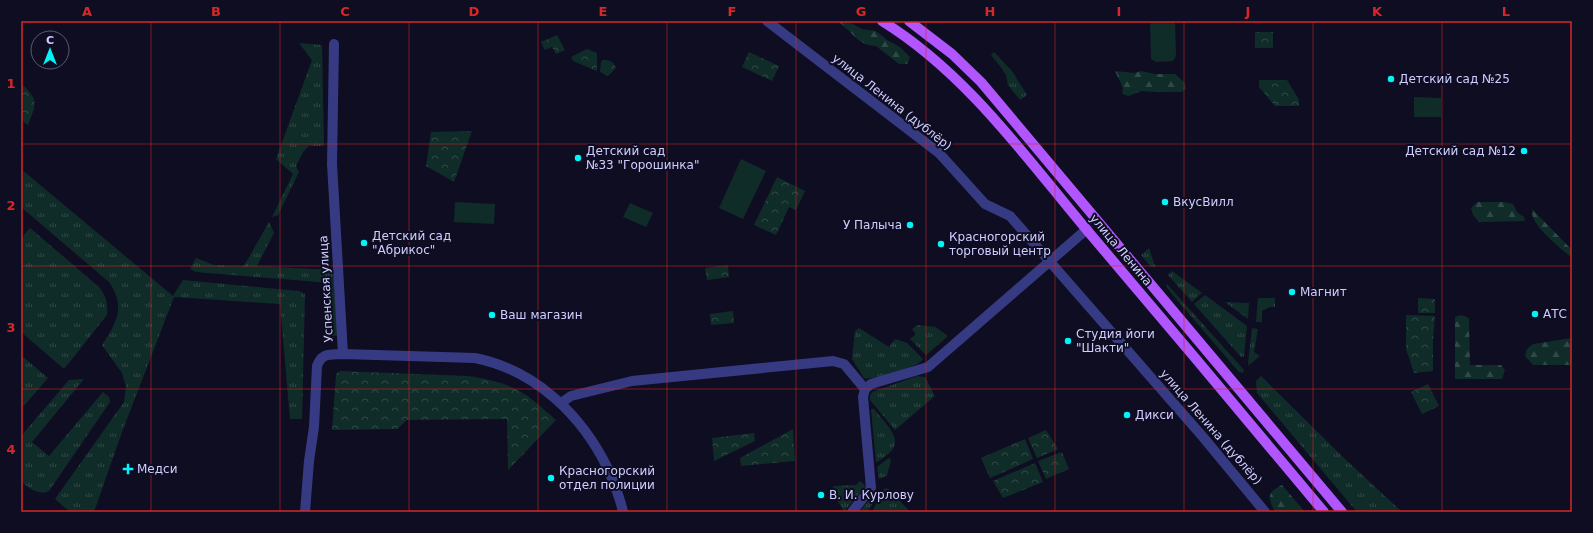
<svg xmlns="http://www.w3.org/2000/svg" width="1593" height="533" font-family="'DejaVu Sans',sans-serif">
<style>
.grass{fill:url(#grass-tufts)}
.forest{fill:url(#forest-firs)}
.park{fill:url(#park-crowns)}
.pitch{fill:#102c29}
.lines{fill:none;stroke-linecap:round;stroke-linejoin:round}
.minor{stroke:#363a83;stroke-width:10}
.major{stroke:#b155ff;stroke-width:10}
.grid{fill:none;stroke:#d62828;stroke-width:1;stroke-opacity:0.55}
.poi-dot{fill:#00f5f9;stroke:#0f0d22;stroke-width:1.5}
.labels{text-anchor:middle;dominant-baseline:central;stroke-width:4;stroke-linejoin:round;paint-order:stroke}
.poi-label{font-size:12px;fill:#cfceff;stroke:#0f0d22;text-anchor:start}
.street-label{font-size:12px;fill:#cfceff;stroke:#0f0d22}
.neatline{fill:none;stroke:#d62828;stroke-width:1.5}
.grid-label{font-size:13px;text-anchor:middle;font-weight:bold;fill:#d62828}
</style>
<defs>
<pattern id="grass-tufts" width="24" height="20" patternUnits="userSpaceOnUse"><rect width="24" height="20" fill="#102c29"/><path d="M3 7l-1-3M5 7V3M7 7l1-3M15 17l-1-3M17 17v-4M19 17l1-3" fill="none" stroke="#324949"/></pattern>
<pattern id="forest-firs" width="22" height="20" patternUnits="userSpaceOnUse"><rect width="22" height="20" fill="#102c29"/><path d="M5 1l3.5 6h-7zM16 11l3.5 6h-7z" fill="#324949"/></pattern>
<pattern id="park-crowns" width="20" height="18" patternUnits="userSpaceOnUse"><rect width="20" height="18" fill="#102c29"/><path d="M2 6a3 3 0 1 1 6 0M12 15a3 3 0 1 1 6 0" fill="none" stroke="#324949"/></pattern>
</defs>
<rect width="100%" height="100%" fill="#0f0d22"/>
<g class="grass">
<path d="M299,43L322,45L324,146H309L303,152L296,166L299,172L278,215L272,217L293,174L276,159L312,60Z"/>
<path d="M994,52L1012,71L1027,95L1020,100L1008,85L1006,75L1000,66L991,55Z"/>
<path d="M21,169L173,296L183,280L299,291L305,294L302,419H290L280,304L174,297L122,432L94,512H70L55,499L124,402L126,386L122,373L102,345C117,322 126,306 109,282L21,207Z"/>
<path d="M269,222L274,233L257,266L333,270L338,336H330V283L196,272L190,269L196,258L214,265L244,266Z"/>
<path d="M30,228L99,287C106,296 108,303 107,315L64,369L21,332V238Z"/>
<path d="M1149,248L1155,266L1154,267H1151L1141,255Z"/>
<path d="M1172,271L1202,293L1192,302L1168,275Z"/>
<path d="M1167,284L1244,370L1243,373L1239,372L1172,294L1166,286Z"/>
<path d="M1205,295L1247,326L1244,356L1241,357L1194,304Z"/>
<path d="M1258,298H1275V307H1270L1262,311V322H1256Z"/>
<path d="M1225,302L1249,303L1248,319Z"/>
<path d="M918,325L935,327L947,335V337L926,355L910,339L915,335V333L912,329Z"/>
<path d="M859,328L889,347L895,339L907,343L923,359C918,367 872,381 864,378L852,359L855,331Z"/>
<path d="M1252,328L1258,329L1254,352L1260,356L1249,365L1248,363Z"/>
<path d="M21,355L48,378L21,409Z"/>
<path d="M917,376L925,377L935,396L895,430L870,400V396L872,392Z"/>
<path d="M1261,376L1344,458L1402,512H1357L1257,393L1256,381Z"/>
<path d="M84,379L32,442L49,456L103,392L109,397L110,402L49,491C38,496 30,488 21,482V436L69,380Z"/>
<path d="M871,409H874C881,419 903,437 892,450C888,455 882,459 877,462H876Z"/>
<path d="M889,458L891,460L887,476L879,479L877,467Z"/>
<path d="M860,481L865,485L864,488L844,512L831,489L834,486L856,485Z"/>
<path d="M886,488L890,490L910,512H872L884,489Z"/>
<path d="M879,491L868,512H859L876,492Z"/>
</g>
<g class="forest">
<path d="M837,21H847L862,29L876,31L887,40L900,47L910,57L907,64H899L876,46C857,46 852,30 837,21Z"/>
<path d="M1115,71L1134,73L1141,71L1155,74H1175L1185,83L1186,89L1181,92H1155L1141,91L1129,96L1122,94L1123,88Z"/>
<path d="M1477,202H1504L1513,204L1517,212L1524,217L1525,221L1479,222L1473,215L1471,208Z"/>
<path d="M1532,209L1572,250V258C1561,248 1529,225 1532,209Z"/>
<path d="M1461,315L1469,318L1470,365H1501L1505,370L1502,379H1455V317Z"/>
<path d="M1572,338V365H1533L1525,356L1527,349L1533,344Z"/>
<path d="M1282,485L1305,512H1275C1268,498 1266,493 1282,485Z"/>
</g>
<g class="park">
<rect x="1255" y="32" width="18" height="16"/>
<path d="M557,35L565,50L556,54L552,47L545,50L541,42Z"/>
<path d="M587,49L597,53V71L573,61L571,57Z"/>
<path d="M749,52L779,66L772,81L742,67Z"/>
<path d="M603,60C610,60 614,62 616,68L608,76L600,72L601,62Z"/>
<path d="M1259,80H1287L1299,100V106H1275L1259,87Z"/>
<path d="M21,83C39,101 37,102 28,125L21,120Z"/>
<path d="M472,131L454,182L426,166L431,132Z"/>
<path d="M777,177L805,191L796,210L789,207L776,235L754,225Z"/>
<path d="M728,265L729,277L707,280L705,268Z"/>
<path d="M1418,298L1435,299V313H1418Z"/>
<path d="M733,311L734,323L711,325L710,314Z"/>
<path d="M1406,315L1435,316L1433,340V371L1414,373L1406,349Z"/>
<path d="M340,371L468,376C489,379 511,384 529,397C538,404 547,412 556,420L508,470L507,419L407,420L397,429L332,430L336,374Z"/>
<path d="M1428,384L1439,406L1422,414L1411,392Z"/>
<path d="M793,429L795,461L741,466L740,458Z"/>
<path d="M1046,430L1058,449L1037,458L1028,438Z"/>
<path d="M754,433L755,441L714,461L712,438Z"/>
<path d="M1025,439L1033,459L990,478L981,458Z"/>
<path d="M1062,452L1069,469L1046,479L1038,461Z"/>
<path d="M1035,463L1043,482L1003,498L993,481Z"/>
</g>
<g class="pitch">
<path d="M1150,21H1175L1176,56L1173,61L1156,62L1151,59Z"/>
<path d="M1414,97L1441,98V117H1414Z"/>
<path d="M741,159L766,171L743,219L719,208Z"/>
<path d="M455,202L495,204L494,224L454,222Z"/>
<path d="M630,203L653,213L646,227L623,217Z"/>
</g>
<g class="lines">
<g class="minor">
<path d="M767,21L939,153L985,204L1010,216L1203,437L1265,512"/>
<path d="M334,44L332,164L343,354"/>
<path d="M561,403L571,396L632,381L833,361L844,364L865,389"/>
<path d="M305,512L309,461L314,427L317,366C322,352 330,355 343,354L475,358C535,370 582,415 608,469C614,483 620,497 623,512"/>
<path d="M852,512L871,488L863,397L865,389L871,384L928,367L1087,229"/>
</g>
<g class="major">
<path d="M882,21C966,73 1024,155 1086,229C1166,323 1245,417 1324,512"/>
<path d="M909,21L952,54L981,82L1342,512"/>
</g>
</g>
<path class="grid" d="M151,21V512M280,21V512M409,21V512M538,21V512M667,21V512M796,21V512M926,21V512M1055,21V512M1184,21V512M1313,21V512M1442,21V512M21,144H1572M21,266H1572M21,389H1572"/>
<g class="poi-dot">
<circle cx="1391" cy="79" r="4"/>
<circle cx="1524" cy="151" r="4"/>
<circle cx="578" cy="158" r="4"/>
<circle cx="1165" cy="202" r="4"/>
<circle cx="910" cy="225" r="4"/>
<circle cx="364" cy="243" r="4"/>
<circle cx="941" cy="244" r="4"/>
<circle cx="1292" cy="292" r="4"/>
<circle cx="1535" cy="314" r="4"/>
<circle cx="492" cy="315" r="4"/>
<circle cx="1068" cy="341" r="4"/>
<circle cx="1127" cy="415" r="4"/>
<path d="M126 463h4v4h4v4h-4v4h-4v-4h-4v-4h4z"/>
<circle cx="551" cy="478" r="4"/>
<circle cx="821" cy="495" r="4"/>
</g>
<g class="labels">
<g class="poi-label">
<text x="1399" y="79">Детский сад №25</text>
<text x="586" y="151">Детский сад<tspan x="586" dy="14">№33 "Горошинка"</tspan></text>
<text x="1516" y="151" text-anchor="end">Детский сад №12</text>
<text x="1173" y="202">ВкусВилл</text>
<text x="902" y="225" text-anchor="end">У Палыча</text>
<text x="372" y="236">Детский сад<tspan x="372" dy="14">"Абрикос"</tspan></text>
<text x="949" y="237">Красногорский<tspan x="949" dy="14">торговый центр</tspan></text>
<text x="1300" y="292">Магнит</text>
<text x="1543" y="314">АТС</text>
<text x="500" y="315">Ваш магазин</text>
<text x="1076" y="334">Студия йоги<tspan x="1076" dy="14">"Шакти"</tspan></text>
<text x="1135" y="415">Дикси</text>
<text x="137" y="469">Медси</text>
<text x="559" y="471">Красногорский<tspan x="559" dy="14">отдел полиции</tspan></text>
<text x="829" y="495">В. И. Курлову</text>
</g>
<g class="street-label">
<text transform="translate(892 102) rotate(38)">улица Ленина (дублёр)</text>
<text transform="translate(1121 250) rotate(50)">улица Ленина</text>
<text transform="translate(326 289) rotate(-93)">Успенская улица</text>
<text transform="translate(1211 427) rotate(49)">улица Ленина (дублёр)</text>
</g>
</g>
<rect width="1593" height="533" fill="none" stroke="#0f0d22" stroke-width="44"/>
<g transform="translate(50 50)"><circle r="19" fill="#0f0d22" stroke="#5c5a7a"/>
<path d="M0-3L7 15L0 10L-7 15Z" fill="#00f5f9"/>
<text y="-6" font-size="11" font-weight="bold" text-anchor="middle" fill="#cfceff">С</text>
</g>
<rect x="22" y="22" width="1549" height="489" class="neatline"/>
<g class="grid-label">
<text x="87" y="16">A</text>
<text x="216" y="16">B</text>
<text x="345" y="16">C</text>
<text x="474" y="16">D</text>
<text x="603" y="16">E</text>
<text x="732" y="16">F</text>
<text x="861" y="16">G</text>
<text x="990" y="16">H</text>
<text x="1119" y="16">I</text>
<text x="1248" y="16">J</text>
<text x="1377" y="16">K</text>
<text x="1506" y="16">L</text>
<text x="11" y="88">1</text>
<text x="11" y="210">2</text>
<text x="11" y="332">3</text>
<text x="11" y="454">4</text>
</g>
</svg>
